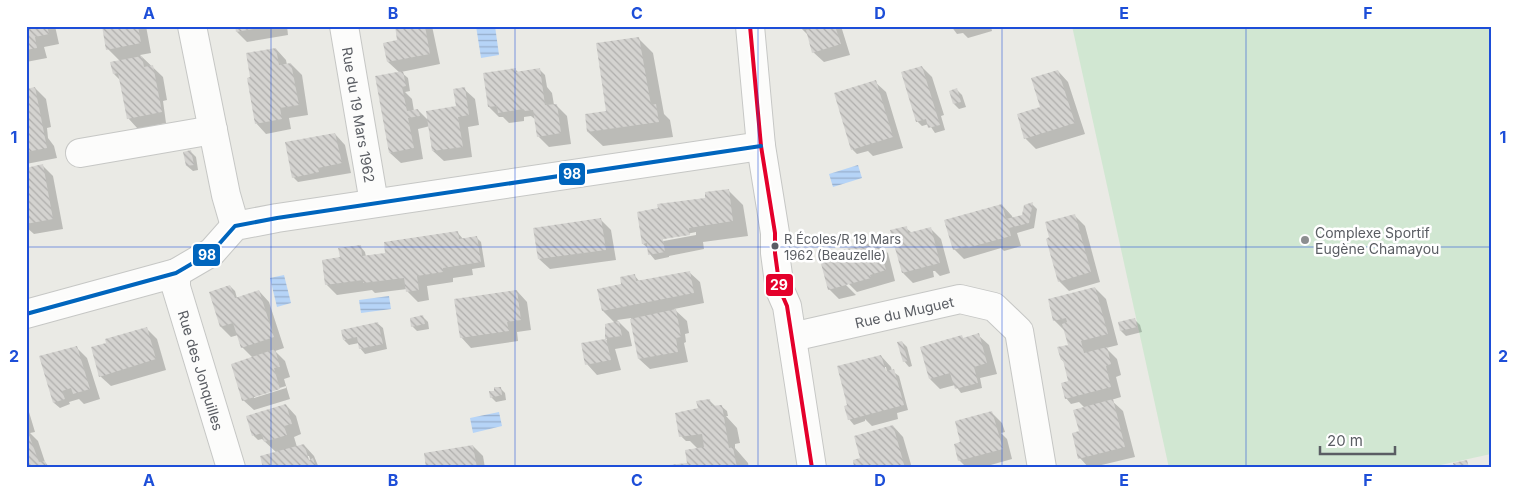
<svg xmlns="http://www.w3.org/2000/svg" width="1517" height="494" font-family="Inter,sans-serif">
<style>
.pitch{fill:#d1e7d2}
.water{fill:url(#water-rules)}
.shadow{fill:#0003;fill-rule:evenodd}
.building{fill:url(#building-back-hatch)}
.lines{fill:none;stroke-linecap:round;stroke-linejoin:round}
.minor-casing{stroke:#c6c7c5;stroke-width:30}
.minor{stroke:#fcfcfb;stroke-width:28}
.bus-1-casing{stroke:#fff;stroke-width:8}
.bus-2-casing{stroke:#fff;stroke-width:8}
.bus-1{stroke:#e4002b;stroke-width:4}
.bus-2{stroke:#0065bd;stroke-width:4}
.grid{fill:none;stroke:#1d4ed8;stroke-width:1;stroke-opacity:0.55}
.poi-dot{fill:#8c8e90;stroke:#fff;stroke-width:2}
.bus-dot{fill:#5a5d63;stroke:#fff;stroke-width:2}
.labels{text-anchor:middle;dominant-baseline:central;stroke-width:5;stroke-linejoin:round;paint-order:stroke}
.bus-label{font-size:13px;fill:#5a5d63;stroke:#fff;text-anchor:start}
.street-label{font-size:14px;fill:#5a5d63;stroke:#fff}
.poi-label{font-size:14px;fill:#5a5d63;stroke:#fff;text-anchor:start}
.line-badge{stroke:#fff;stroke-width:2}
.badge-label{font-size:14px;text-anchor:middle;font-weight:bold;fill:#fff}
.neatline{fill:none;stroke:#1d4ed8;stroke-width:2}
.grid-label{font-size:16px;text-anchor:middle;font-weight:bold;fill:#1d4ed8}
</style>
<defs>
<pattern id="water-rules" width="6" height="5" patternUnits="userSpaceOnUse" patternTransform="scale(1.25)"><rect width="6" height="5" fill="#b6d4f7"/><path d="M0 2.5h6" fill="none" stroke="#97afcc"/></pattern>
<pattern id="building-back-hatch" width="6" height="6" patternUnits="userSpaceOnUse" patternTransform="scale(1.25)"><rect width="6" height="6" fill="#d4d3d0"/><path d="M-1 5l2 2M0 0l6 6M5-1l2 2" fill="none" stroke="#afaeac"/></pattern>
</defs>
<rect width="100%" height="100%" fill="#eaeae5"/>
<path class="pitch" d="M1072,26H1491V454L1427,468H1169Z"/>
<g class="water">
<path d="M476,26H495L499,55L481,58Z"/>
<path d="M858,165L862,178L833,187L829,174Z"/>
<path d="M284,275L291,303L277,307L270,278Z"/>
<path d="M389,296L391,309L361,313L359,300Z"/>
<path d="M499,412L502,426L473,433L470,418Z"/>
</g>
<g class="shadow">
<path d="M26,26H55L59,44L44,47L47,58L26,62Z"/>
<path d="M103,26H146L151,53L140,55L163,77L167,100L163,101L166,123L138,129L128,118L121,81L114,74L120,61L108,49Z"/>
<path d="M236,26H287L288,35L247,42L237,32Z"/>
<path d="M396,26H432L440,64L401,72L408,78L410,91L405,92L412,99L414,111L418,110L429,121L457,107L464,89L475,99L479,125L468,127L472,157L444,161L433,151L430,126L418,129L423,159L401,163L390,153L400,73L388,62L398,41Z"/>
<path d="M799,26H841L850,55L824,62L813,52L809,36Z"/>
<path d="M951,26H992L991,27L992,31L968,38L963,33L957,34Z"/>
<path d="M638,38L653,53L664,114L670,120L673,137L603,146L588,132L608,112Z"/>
<path d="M276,49L286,60L287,65L291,64L302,75L308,115L289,118L291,129L266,134L256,123Z"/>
<path d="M922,67L932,77L944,115L941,116L945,130L935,133L929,124L922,126L917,121Z"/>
<path d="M515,69L519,73L540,70L545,75L547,87L552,93L554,105H556L567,116L571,144L549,147L538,136L536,120L531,116L524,117V121L509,123L503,117H499L489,107Z"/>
<path d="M1058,71L1068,82L1085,134L1036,149L1025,138L1042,108Z"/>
<path d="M875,82L886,92L903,148L873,156L868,151L857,154L852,149Z"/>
<path d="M35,88L46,99L51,127L47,128L48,138L54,146L57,158L26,164V90Z"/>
<path d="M957,90L962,95L966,107L959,109L954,104Z"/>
<path d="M335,134L345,145L351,173L298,182L293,177Z"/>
<path d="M191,152L196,157L198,170L193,171L187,166Z"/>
<path d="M43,166L53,176L63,229L34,234L26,227V169Z"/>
<path d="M728,190L743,205L748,236L703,242L704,249L669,256V257L655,260L650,254L649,249L643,244L708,199ZM696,232V235L653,243V241Z"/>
<path d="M1032,204L1037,209L1034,228L1017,233L1021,246L1004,251L1001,248L964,259L954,249L1002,205L1012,216L1013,219L1023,216Z"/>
<path d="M1074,215L1085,226L1100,282L1069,291L1059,281Z"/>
<path d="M600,219L611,230L616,260L550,269L539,259Z"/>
<path d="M906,228L912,233L930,228L941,239L950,273L940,276L935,271H933L934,277L913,283L903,273Z"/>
<path d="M458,233L463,239L476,237L481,242L485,267L472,269L473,275L453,278V282L427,286L429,300L418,302L407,291V289L375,293L372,290L337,295L326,284L343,258L360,246L365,252L366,257L386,254Z"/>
<path d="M877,243L888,253L895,281L857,292L848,283H844L856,295L839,299L829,289Z"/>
<path d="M689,272L700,282L704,303L674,309L687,321L689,333L685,334L686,342L684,343L688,362L650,369L639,359L631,318L617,320L629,332L632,346L615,349L621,370L597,375L587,364L583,344L607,340L606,338L615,323L603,311L623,285L634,275L640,282Z"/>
<path d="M230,286L235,291L237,298L259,291L269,302L284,348L275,351L285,361L290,377L284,379L290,399L254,410L243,400L253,358L242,347L238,335L231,337L221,327ZM286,386V388L254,398V396Z"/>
<path d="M1095,288L1106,299L1118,345L1106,348L1117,359L1121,375L1116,377L1121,397L1111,400L1123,411L1135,457L1089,468L1080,458L1081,431L1085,408L1079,402L1071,404L1066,398L1071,385L1065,363L1062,360L1069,346L1065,331L1054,320Z"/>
<path d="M517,291L527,302L531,330L517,332L518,341L471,348L461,337Z"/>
<path d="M422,316L428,322L429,329L417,331L412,326Z"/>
<path d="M1135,320L1140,325L1142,332L1126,336L1121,331L1119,323Z"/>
<path d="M377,323L383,328L387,349L365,354L360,348L359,343L349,345L344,340Z"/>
<path d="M147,329L157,339L166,370L111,386L100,376Z"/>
<path d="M978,335L989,345L997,374L980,378L982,388L961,393L955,385L940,389L930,379L961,336L964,339Z"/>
<path d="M902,342L907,347L912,366L909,367L904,361Z"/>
<path d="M76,347L87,358L100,399L84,404L79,399L69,402L70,404L60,408L54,403L40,357Z"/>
<path d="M881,356L891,367L892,371L899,376L908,410L897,413L898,419L872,426L865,419V421L854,425L849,419ZM883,367H886L888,377Z"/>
<path d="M26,380L29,390H26Z"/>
<path d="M500,388L505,393L506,400L496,402L491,397Z"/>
<path d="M709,400L716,407L721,406L727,411L728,416H726L737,428L740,443L735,444V448L748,463L749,468H671L688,464L698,449L690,441H686L681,436L699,409Z"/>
<path d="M26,402L35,432L30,433L38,441L45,462L50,468H26Z"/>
<path d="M286,405L296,416L301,434L294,437L297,447L304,445L314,456L319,468H265L277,453L262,439L258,440L253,435ZM306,456H309L312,465Z"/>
<path d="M992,413L1002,423L1005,432L1001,433L1007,439L1012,459L980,468H967L959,460L962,443Z"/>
<path d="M893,426L903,437L912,468H856Z"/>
<path d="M473,446L483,456L485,468H428Z"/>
</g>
<g class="building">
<path d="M26,26H47L49,34L35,37L37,48L26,50Z"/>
<path d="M102,26H138L141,43L106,50Z"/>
<path d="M235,26H263L264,27L236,32Z"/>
<path d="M395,26H425L430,54L387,62L383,43L397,40Z"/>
<path d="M809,26H835L841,44L812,53L806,30L810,29Z"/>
<path d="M639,37L651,105L656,104L659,122L587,132L585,114L606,111L596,43Z"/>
<path d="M276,48L279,65L291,63L299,105L280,108L282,119L255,124L247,78L250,77L246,53Z"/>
<path d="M142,56L144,67L153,65L162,112L127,119L118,73L113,74L110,62Z"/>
<path d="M922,66L940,125L928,128L926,119L916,122L901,72Z"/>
<path d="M516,68V72L540,68L545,105L557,104L561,133L537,137L533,110L525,111L523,109L498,113L497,106L488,107L483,73Z"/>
<path d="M1058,70L1075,123L1024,139L1017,114L1040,107L1031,78Z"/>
<path d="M403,71L406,86L402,87L407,111L418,109L420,116L408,118L414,148L389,153L375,76Z"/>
<path d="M876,80L893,137L851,150L834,93Z"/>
<path d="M35,87L47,148L26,152V89Z"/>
<path d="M465,87L469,115L458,117L463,147L432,151L426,111L456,106L453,89Z"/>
<path d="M957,88L961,102L953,104L949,91Z"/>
<path d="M335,133L342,163L318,168L319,172L292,178L285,142Z"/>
<path d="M191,150L194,165L186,166L183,152Z"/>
<path d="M43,164L53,219L26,224V168Z"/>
<path d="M729,189L733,221L689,228L690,235L663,239L665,252L648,255L647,243L642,244L637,212L658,208L657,204L705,198V192Z"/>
<path d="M1033,202L1029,223L1009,228L1011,236L967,248V246L953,250L944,220L1002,204L1006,219L1022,215L1024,205Z"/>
<path d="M1075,214L1091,272L1058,282L1046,239L1049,237L1045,222Z"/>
<path d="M601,218L606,250L538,259L533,228Z"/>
<path d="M907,226L908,233L931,227L940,263L902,273L890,230Z"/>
<path d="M458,231L459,239L477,236L481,262L443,268V272L417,276L419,290L406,292L404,278L363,283V280L325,285L322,260L340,257L338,248L361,245L362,256L385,253L384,242Z"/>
<path d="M878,241L886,270L870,275L871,278L828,290L819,256Z"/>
<path d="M690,271L694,293L602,311L597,289L621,284L620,277L635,274L636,281Z"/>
<path d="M230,285L235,298L259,290L274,337L241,348L233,323L220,327L209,292Z"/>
<path d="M1095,287L1108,334L1081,341L1084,353L1107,347L1111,364L1106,366L1111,387L1065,399L1061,383L1068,381L1063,360H1061L1057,347L1068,345L1062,324L1067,322L1066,318L1053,321L1048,299Z"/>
<path d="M517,290L521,320L507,322L509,331L460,338L454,299Z"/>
<path d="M676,309L681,337L676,338L678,352L638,359L630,319Z"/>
<path d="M423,315L425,324L411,327L410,318Z"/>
<path d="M1135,318L1137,327L1120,331L1118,322Z"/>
<path d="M619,321L622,336L606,338L611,360L585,365L581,343L605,339V324Z"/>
<path d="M378,322L383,344L359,349L357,337L343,340L341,330Z"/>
<path d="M147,327L156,359L99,377L91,347L106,343L105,339Z"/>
<path d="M979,333L987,363L974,367L978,383L955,389L950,373L929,379L920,347L962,335L963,338Z"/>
<path d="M902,341L908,361L903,362L897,342Z"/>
<path d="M77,346L90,389L73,394L71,388L62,391L65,399L53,403L39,356Z"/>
<path d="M275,349L280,367L274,368L280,389L242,401L231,364Z"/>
<path d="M881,355L886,371L894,369L904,405L848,420L844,406L847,405L837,366Z"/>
<path d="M494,387H501L502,395L490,398L489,391H494Z"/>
<path d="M710,399L711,406L722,405L729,448L733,447L737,468H670L669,465L687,463L685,450L704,447L702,434L679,437L675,413L698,408L696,401Z"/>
<path d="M1113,399L1125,447L1078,459L1072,433L1079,431L1073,410Z"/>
<path d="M286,404L292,424L284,426L287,435L264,442L262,433L252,436L246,416Z"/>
<path d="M992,411L1003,449L958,461L954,444L960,442L955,421Z"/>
<path d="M893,425L905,468H854L853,460L860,458L854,436Z"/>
<path d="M26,427L39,462L45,461L47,468H26Z"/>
<path d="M304,444L309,460L313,458L316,468H263L260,456Z"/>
<path d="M473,445L477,468H426L424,453Z"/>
<path d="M1467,460L1469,468H1454L1453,463Z"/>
</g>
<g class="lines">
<defs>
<g id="minor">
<path d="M192,26L226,195L235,226"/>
<path id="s1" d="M344,26L374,203"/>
<path d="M750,26L761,146L775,233V253L780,290L787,306L812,468"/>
<path d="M80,153L213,130"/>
<path id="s2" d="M176,273V287L231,468"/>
<path d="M26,314L176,273L212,252L235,226L277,218L761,146"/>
<path id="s3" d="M792,337L960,299L994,307L1019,331L1042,468"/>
</g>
</defs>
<use href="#minor" class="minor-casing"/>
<use href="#minor" class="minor"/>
<defs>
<path id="bus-1" d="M750,26L761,146L775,233V253L780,290L787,306L812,468"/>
<path id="bus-2" d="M26,314L176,273L212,252L235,226L277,218L761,146"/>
</defs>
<use href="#bus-1" class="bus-1-casing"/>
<use href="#bus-2" class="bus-2-casing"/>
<use href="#bus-1" class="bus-1"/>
<use href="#bus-2" class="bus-2"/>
</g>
<path class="grid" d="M271,26V468M515,26V468M758,26V468M1002,26V468M1246,26V468M26,247H1491"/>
<circle class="poi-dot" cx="1305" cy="240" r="5"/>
<circle class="bus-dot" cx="775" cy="246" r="4.5"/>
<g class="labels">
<g class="bus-label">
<text x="784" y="239">R Écoles/R 19 Mars<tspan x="784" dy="16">1962 (Beauzelle)</tspan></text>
</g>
<g class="street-label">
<text stroke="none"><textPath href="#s1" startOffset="90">Rue du 19 Mars 1962</textPath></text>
<text stroke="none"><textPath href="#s3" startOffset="115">Rue du Muguet</textPath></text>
<text stroke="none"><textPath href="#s2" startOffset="101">Rue des Jonquilles</textPath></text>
</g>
<g class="poi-label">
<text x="1315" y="232">Complexe Sportif<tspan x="1315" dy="16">Eugène Chamayou</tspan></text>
</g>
</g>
<g class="line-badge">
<rect x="558" y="162" width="28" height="24" rx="5" fill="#0065bd"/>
<rect x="192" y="243" width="29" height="24" rx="5" fill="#0065bd"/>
<rect x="765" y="273" width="29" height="24" rx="5" fill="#e4002b"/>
</g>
<g class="badge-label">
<text x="572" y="179">98</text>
<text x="207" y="260">98</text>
<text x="779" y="290">29</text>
</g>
<rect width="1517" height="494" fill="none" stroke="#ffffff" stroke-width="55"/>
<path d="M1320 446v8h75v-8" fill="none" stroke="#5a5d63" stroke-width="2.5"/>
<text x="1327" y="446" font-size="15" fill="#5a5d63" stroke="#ffffff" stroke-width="4" paint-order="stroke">20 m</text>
<rect x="28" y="28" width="1462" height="438" class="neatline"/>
<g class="grid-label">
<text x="149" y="19">A</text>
<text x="393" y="19">B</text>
<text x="637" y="19">C</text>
<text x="880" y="19">D</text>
<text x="1124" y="19">E</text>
<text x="1368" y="19">F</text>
<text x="14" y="143">1</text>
<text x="1503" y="143">1</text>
<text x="14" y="362">2</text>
<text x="1503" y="362">2</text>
<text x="149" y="486">A</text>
<text x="393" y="486">B</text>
<text x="637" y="486">C</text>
<text x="880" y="486">D</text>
<text x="1124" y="486">E</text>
<text x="1368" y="486">F</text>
</g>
</svg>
